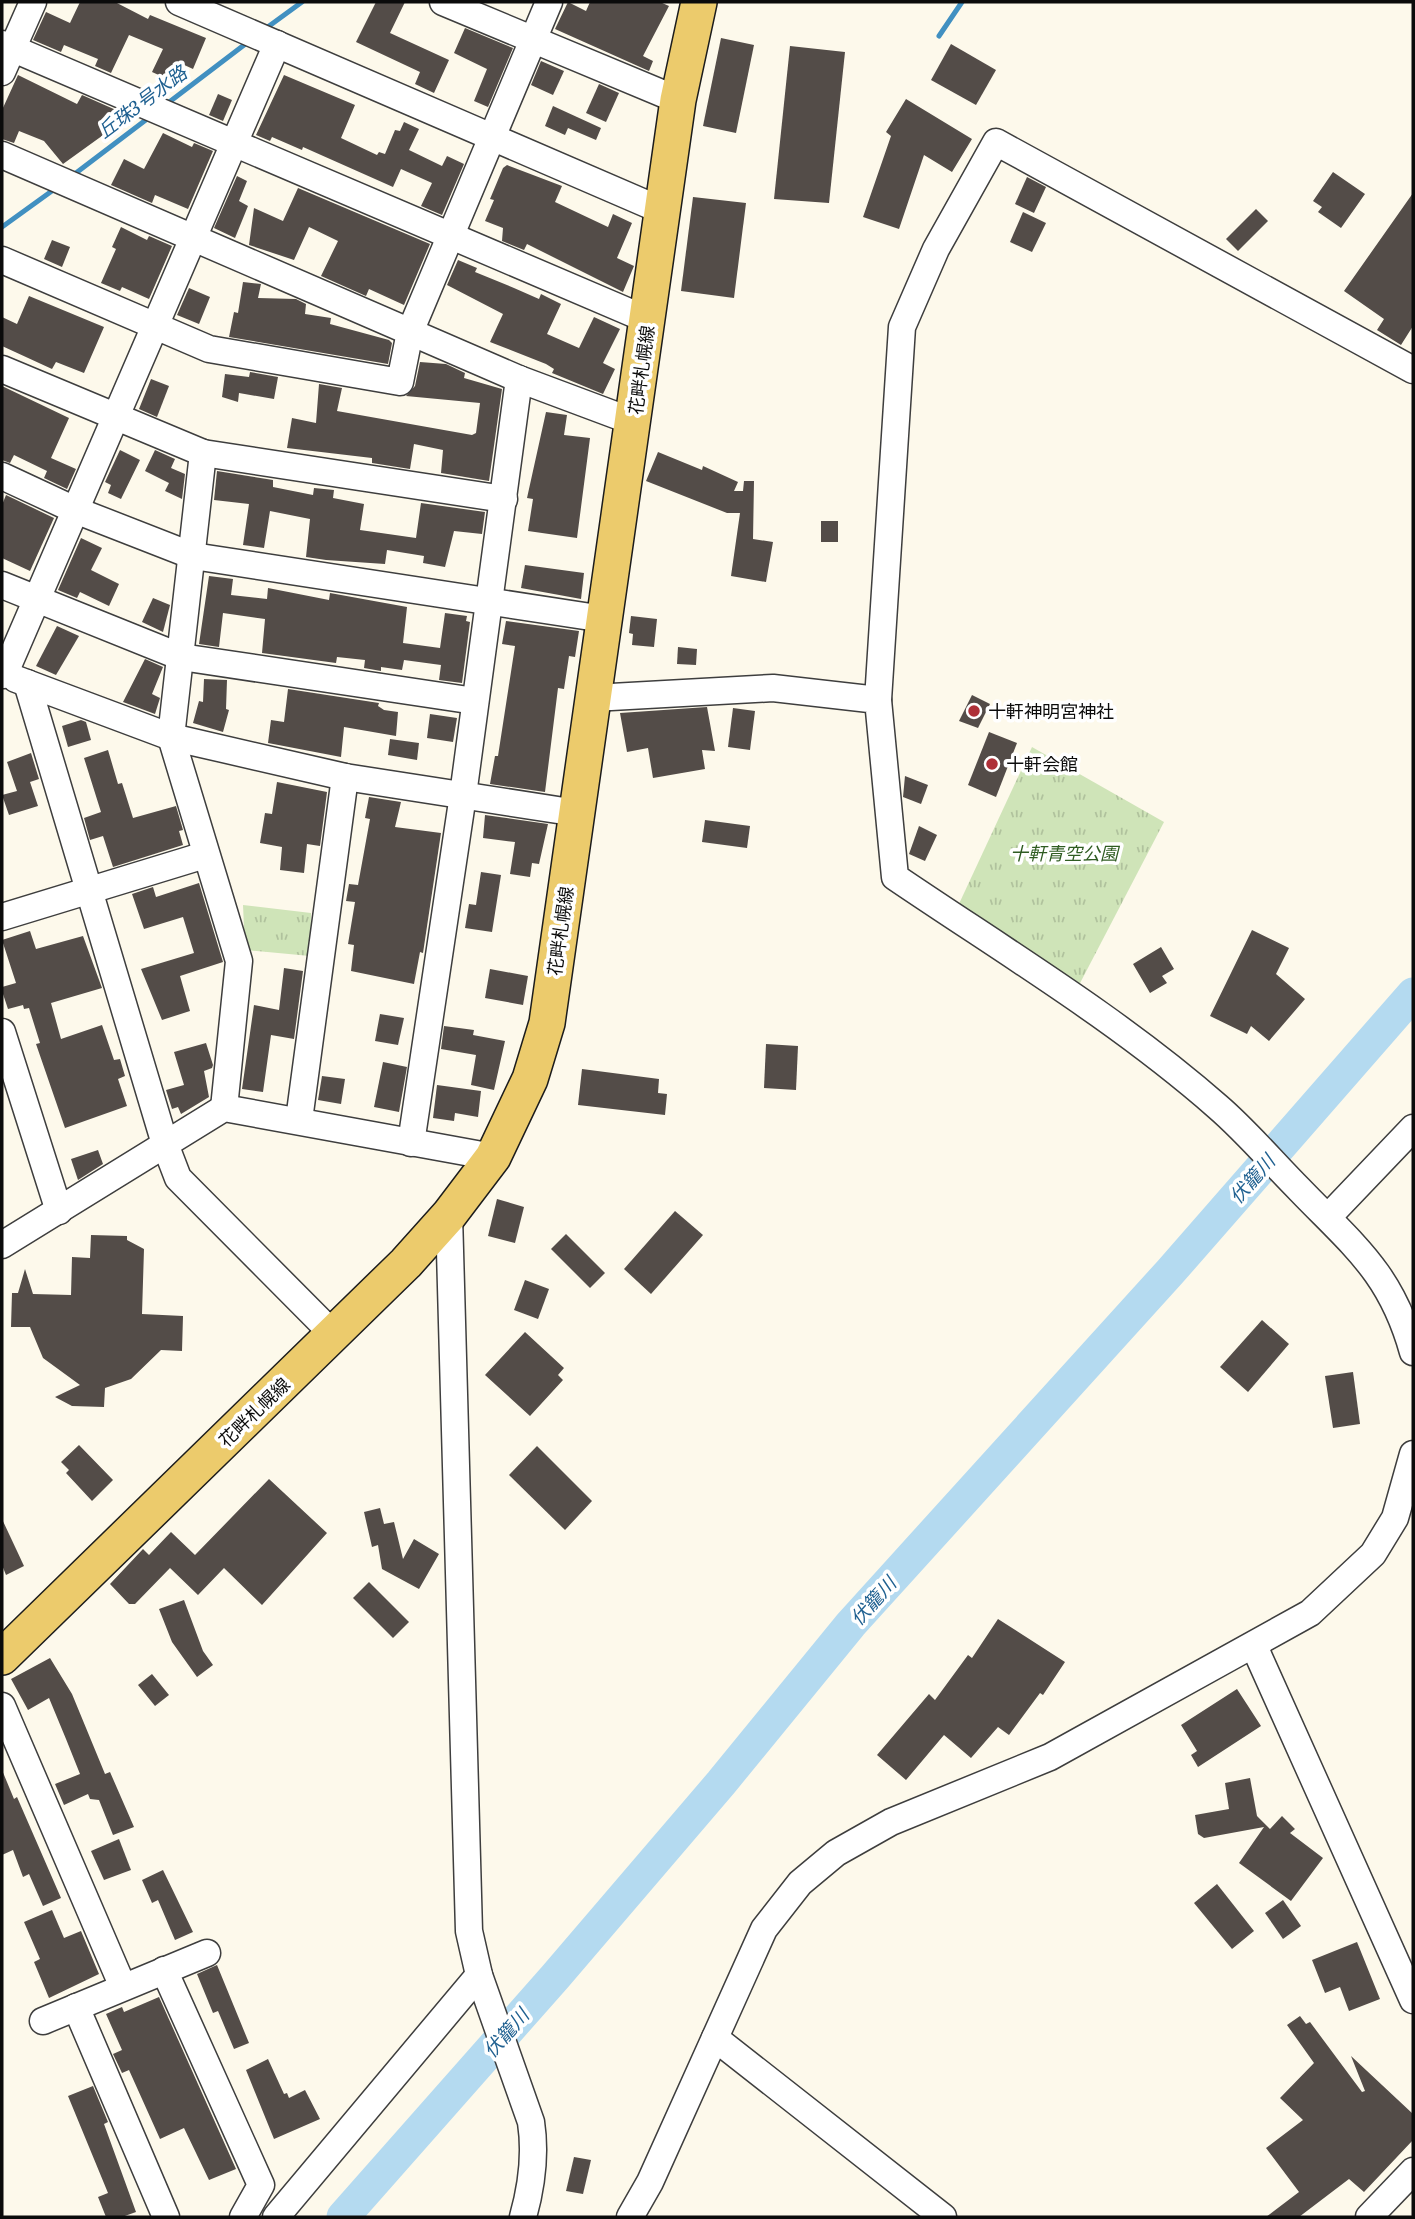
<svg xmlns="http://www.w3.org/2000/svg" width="1415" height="2219" font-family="'Noto Serif','Noto Sans JP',serif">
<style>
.park{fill:url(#park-tufts)}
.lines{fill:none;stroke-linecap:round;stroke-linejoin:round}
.stream{stroke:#4190c1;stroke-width:5}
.river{stroke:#b4daf0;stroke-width:33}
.building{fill:#534c48}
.minor-casing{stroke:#3e3e3e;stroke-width:29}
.major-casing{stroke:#1c1c1c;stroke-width:38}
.minor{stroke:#fff;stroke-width:26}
.major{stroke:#eccb6c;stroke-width:35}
.poi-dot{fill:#ae3038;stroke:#fff;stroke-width:2.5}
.labels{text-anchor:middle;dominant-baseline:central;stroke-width:7;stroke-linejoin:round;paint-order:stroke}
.street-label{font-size:18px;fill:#0b0b0b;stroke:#fff}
.poi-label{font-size:18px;fill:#0b0b0b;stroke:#fff;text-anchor:start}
.park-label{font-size:18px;font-style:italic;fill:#2f5c22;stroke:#fff}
.water-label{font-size:19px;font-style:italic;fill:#206191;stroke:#fff}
</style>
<defs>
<pattern id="park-tufts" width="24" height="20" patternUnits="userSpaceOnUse" patternTransform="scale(1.75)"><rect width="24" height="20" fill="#cfe4b8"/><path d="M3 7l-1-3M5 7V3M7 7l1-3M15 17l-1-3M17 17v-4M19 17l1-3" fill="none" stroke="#b0c29d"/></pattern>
</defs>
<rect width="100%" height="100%" fill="#fdf9eb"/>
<g class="park">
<path d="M1032,747L1164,822L1078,987L958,906Z"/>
<path d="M243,905L311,913L310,956L245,950Z"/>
</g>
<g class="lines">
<g class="stream">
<path d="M265,29L302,2"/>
<path d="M939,36L962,2"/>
<path d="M164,106L248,42"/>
<path d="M72,176L151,116"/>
<path d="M2,227L56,188"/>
</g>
<path class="river" d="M343,2217L555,1977L721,1783L851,1624L1170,1272L1413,994"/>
</g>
<g class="building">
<path d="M80,2H115L148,19L150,15L206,38L193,69L180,63L172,81L152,72L163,49L129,35L111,73L95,66L98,59L64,45L61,52L33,40L46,12L70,23Z"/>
<path d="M376,2H405L390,33L449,60L434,93L415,84L420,72L356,42Z"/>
<path d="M568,2L586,11L590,2H660L669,6L643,56L653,61L649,71L555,29Z"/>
<path d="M465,28L513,48L488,107L474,101L487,69L454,53Z"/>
<path d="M721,38L754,45L736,133L703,126Z"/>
<path d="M951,44L996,70L976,105L931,80Z"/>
<path d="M790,46L845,52L829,203L774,199Z"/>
<path d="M541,61L564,71L553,95L531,85Z"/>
<path d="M18,75L77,104L82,95L116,110L106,133L63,164L44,141L19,131L14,143L2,139V110Z"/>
<path d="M284,75L355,105L341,138L377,155L379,152L385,154L395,130L400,131L404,122L419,129L409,150L442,166L447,156L464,164L442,215L421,206L432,183L401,169L393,187L303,147L302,150L272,137L270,141L256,135Z"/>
<path d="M599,84L619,93L606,122L586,113Z"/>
<path d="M218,94L232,100L223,121L209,115Z"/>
<path d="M906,99L972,139L952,172L924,155L899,229L863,217L891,136L886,132Z"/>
<path d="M553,106L601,128L596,140L568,128L565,135L545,126Z"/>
<path d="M163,133L192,147L194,143L213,151L188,209L155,195L152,203L111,185L124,159L144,169Z"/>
<path d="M507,165L562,186L555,202L608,227L613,214L632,223L617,258L634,266L623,292L527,244L524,250L502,241L503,228L485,221L494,200L490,199L503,168Z"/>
<path d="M1333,172L1365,194L1341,228L1318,212L1322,207L1313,201Z"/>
<path d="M237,176L247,181L239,201L248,206L235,238L214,228Z"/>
<path d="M1027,177L1046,187L1034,213L1015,204Z"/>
<path d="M298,188L430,244L404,305L369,289L366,296L321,276L338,241L309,227L294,260L249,245L254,208L283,221Z"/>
<path d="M1413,193V326L1401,345L1377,330L1384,319L1344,291Z"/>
<path d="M693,197L746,203L734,298L681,291Z"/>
<path d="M1256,209L1268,221L1238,251L1226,239Z"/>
<path d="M1023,212L1046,223L1032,252L1010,242Z"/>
<path d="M121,227L147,240L149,236L172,246L149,299L122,287L120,291L101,283L116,249L112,247Z"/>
<path d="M52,240L70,247L62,267L44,259Z"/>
<path d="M458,260L477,268L475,272L514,288L539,299L541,294L561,304L547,334L579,348L594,317L620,329L603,363L615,369L603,394L552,373L554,369L546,364L490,342L503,314L447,285Z"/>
<path d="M243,282L261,284L258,298L296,299L306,304L305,314L331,318L330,324L389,340L392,343L388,364L229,337L234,312L238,313Z"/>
<path d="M189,288L210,297L199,324L177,315Z"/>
<path d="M29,296L104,327L84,373L56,362L52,369L2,346V317L17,324Z"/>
<path d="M420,362L446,364L465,373L464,378L502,389L489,481L441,473L443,450L414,444L410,469L372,463V458L287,448L292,418L316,423L319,384L342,388L337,411L472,435L476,433L480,403L406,396L415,386Z"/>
<path d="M250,372L278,377L274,399L239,393L238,402L222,397L225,374L249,377Z"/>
<path d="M151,379L169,386L157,417L139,409Z"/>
<path d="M2,386L69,418L51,458L76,469L67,489L44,478L47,471L14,455L10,463L2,460Z"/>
<path d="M546,412L567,415L564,435L590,438L577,538L528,531L533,499L527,498Z"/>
<path d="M120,450L140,460L121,499L108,493L111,485L105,482Z"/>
<path d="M155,450L175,459L171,468L185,474L182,499L165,491L169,483L145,471Z"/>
<path d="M658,452L702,470L703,466L738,482L734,491H743L744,481H754L753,539L773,542L766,582L731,576L740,513H727L646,481Z"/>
<path d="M217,471L273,480V487L313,495L314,488L334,490L333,498L364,504L360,530L416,538L421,503L485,512L482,534L454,531L445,567L423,563L424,556L387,550L385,564L326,560L306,557L310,519L270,511L264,548L243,545L249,504L214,500Z"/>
<path d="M6,495L54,518L30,571L2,558V505Z"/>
<rect x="821" y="521" width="17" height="21"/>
<path d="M81,538L102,548L91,570L119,584L109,606L80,592L77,598L58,590Z"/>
<path d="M525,565L584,573L581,599L521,588Z"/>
<path d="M209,576L233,579L231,595L267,599L268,588L329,600L330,593L407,607L403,643L440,648L445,613L467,616L466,621L470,622L462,683L439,680L441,665L404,660L402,670L381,667V671L364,668L365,660L337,657L336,663L262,653L265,619L223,613L219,647L199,644Z"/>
<path d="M153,598L170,605L163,632L142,622Z"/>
<path d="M631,616L657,619L654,647L632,645L633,634L629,633Z"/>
<path d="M506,621L579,631L575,657L569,656L564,689L558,688L545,792L490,784L495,756H498L515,646L502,644Z"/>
<path d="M57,626L79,636L56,675L36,666Z"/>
<path d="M678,647L697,649L696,665L677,664Z"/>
<path d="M145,659L163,667L152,694L160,698L155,714L123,702Z"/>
<path d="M204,679L227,680L226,709L229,710L223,732L193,723L199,701L203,702Z"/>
<path d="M288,689L379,703L378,706L384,710L398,712L396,736L344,727L341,757L268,743L271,720L284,722Z"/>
<path d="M972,695L990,704L978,728L959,721Z"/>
<path d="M707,707L715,751L702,750L705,769L653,778L648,748L627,752L620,713Z"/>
<path d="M733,708L755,711L750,750L728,747Z"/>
<path d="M430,714L457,718L453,742L427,738Z"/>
<path d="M81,720L86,722L91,740L68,747L62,726Z"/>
<path d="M989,732L1017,743L996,797L968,785Z"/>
<path d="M390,739L419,743L417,760L388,755Z"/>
<path d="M108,750L118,784L122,783L133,818L176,806L183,830L179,831L183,845L113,867L103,836L90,840L84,818L101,812L84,758Z"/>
<path d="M31,753L39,779L30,782L38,806L9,815L2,795L17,791L7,762Z"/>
<path d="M905,776L928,785L921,804L903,797Z"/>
<path d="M277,782L327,792L320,846L307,844L304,873L280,870L282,847L260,843L265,813L272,814Z"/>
<path d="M369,797L401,802L395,827L441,833L423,953L420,952L414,984L351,971L354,945L348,944L355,902L346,901L349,884L358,885L370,819L365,818Z"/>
<path d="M485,815L548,824L539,864L532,863L530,877L510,874L515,842L483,838Z"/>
<path d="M705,820L750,826L747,848L702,842Z"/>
<path d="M919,826L937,835L925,861L909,854Z"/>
<path d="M481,872L501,875L492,932L465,928L469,904L476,905Z"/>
<path d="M199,883L223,962L180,976L190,1011L162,1020L141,969L194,953L183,917L144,929L132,894L153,887L156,897Z"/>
<path d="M1252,930L1289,948L1276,974L1305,999L1269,1041L1251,1026L1247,1034L1210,1016Z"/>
<path d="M30,931L36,949L83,936L102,988L51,1003L61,1039L102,1025L114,1060L120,1059L125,1076L118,1079L127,1106L65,1128L36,1044L40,1043L29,1008L24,1009L23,1005L8,1009L2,991V987L16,983L2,940Z"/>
<path d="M1161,947L1174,969L1162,976L1167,983L1150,993L1133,964Z"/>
<path d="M284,968L303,971L294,1039L271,1035L263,1092L242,1089L254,1005L279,1010Z"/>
<path d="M490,969L528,976L523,1005L485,998Z"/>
<path d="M380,1014L404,1018L398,1045L375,1041Z"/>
<path d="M444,1026L474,1030L473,1035L505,1041L494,1090L471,1085L476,1055L441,1049Z"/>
<path d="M206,1043L213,1065L212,1068L204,1071L209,1097L181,1114L178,1107L172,1109L166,1090L184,1085L174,1052Z"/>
<path d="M766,1044L798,1046L796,1090L764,1088Z"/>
<path d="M383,1062L407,1067L399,1112L374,1107Z"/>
<path d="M582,1069L659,1079L658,1093L667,1094L665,1115L578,1105Z"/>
<path d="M322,1076L345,1079L341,1104L318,1100Z"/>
<path d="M437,1085L481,1091L478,1117L455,1113L454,1121L433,1118Z"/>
<path d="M98,1150L103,1164L78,1180L71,1159Z"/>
<path d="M497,1199L524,1207L515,1243L488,1236Z"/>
<path d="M675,1211L703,1235L651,1294L624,1269Z"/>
<path d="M566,1234L605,1273L590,1288L551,1249Z"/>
<path d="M91,1235L127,1236V1240L144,1249L142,1314L183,1316L182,1351L161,1350L131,1379L105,1388L104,1407L72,1406L55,1397L80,1385L43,1358L30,1327H11L12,1293H18L25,1269L33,1294L71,1295L72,1257L90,1258Z"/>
<path d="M525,1280L549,1289L538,1319L514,1310Z"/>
<path d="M1262,1320L1289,1344L1248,1392L1220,1367Z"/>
<path d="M525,1332L564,1368L558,1375L563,1380L530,1416L485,1375Z"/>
<path d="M1353,1372L1360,1424L1333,1428L1325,1376Z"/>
<path d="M79,1445L113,1480L92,1501L66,1473L69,1470L61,1462Z"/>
<path d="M537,1446L592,1501L565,1530L509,1475Z"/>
<path d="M269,1479L327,1533L262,1605L224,1568L198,1595L170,1568L135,1604H129L110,1584L143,1549L149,1555L171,1532L195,1555Z"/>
<path d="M380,1508L384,1524L394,1522L403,1559L414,1539L439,1554L419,1589L382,1569L378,1545L372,1547L364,1512Z"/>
<path d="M2,1519L24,1566L6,1575L2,1565Z"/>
<path d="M369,1582L409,1622L393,1638L353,1598Z"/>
<path d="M184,1600L203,1651L213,1665L197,1677L172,1642L159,1609Z"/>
<path d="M998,1619L1065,1662L1043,1695L1040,1693L1009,1735L998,1727L971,1758L944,1735L906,1780L877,1755L929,1694L935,1700L968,1655L972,1658Z"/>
<path d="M50,1658L72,1694L105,1774L110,1772L134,1827L113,1835L99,1800L90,1799L88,1794L64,1805L55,1784L80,1774L66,1739L49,1698L28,1710L11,1679Z"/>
<path d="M152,1674L169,1695L155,1706L138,1685Z"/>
<path d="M1237,1689L1261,1726L1198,1767L1191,1755L1197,1751L1181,1725Z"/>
<path d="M2,1770L14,1799L17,1797L61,1898L43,1906L29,1874L23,1877L13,1850L2,1855Z"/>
<path d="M1250,1778L1257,1816L1270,1829L1282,1816L1295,1829L1290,1833L1323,1858L1291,1901L1239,1863L1264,1827L1204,1838L1198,1834L1195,1815L1229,1809L1225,1783Z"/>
<path d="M119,1839L131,1870L104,1880L91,1851Z"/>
<path d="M163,1870L193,1932L175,1940L158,1900L152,1903L142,1880Z"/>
<path d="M1217,1884L1254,1931L1232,1949L1194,1903Z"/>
<path d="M1283,1900L1301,1926L1283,1939L1265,1913Z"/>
<path d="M52,1910L64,1938L81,1931L99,1974L49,1998L34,1962L40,1959L24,1922Z"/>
<path d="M1357,1942L1380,1999L1349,2011L1340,1987L1325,1993L1312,1960Z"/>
<path d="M217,1965L249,2043L234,2049L218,2011L213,2013L197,1974Z"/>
<path d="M159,1997L236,2169L209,2180L184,2128L160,2139L129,2070L122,2073L113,2054L122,2050L106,2014L122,2007L124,2012Z"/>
<path d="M1300,2016L1306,2024L1310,2022L1362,2092L1365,2091L1351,2056L1413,2114V2140L1364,2192L1349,2179L1299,2217H1266L1299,2192L1266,2148L1303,2120L1280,2098L1314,2063L1287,2025Z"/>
<path d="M268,2059L284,2094L287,2093L289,2098L305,2090L320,2119L274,2139L246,2070Z"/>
<path d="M93,2086L108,2122L104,2124L136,2212L122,2217H106L98,2197L108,2193L68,2096Z"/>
<path d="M574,2157L591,2160L583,2194L566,2191Z"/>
</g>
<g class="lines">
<defs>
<g id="minor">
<path d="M179,2L663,211"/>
<path d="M443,2L678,100"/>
<path d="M2,44L648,320"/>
<path d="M2,72L33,2"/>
<path d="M2,155L519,379L634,422"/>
<path d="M2,260L209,349L400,382L410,332L549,2"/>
<path d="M2,369L203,453L504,499"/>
<path d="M203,453L171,737L239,961L224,1108"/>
<path d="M2,476L75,510L193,556L604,619"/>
<path d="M2,585L181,657L475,701"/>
<path d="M4,675L277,44"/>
<path d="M16,679L171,737L345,777L577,813"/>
<path d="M27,683L165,1144L178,1178L333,1334"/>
<path d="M593,698L773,688L878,700L895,877C1004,951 1119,1020 1218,1107C1247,1132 1273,1163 1300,1190C1354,1246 1391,1273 1413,1352"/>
<path d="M878,700L902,327L936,249L996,142L1413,370"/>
<path d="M2,917L205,855"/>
<path d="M2,1032L59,1211"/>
<path d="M299,1120L345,777"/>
<path d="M411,1143L463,795L519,379"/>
<path d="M449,1215L469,1931L479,1975L531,2122C536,2155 532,2185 523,2217"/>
<path d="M1329,1216L1413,1128"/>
<path d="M2,1245L224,1108L493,1157"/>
<path d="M1254,1646L1413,2000"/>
<path d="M2,1706L123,1987"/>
<path d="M164,1970L261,2185L243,2217"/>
<path d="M76,2007L166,2217"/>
<path d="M43,2021L207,1953"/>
<path d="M715,2038L943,2217"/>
<path d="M276,2217L479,1975"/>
<path d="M630,2217L650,2182L764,1929L800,1883L836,1853L891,1822L1050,1757L1310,1613L1373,1554L1395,1518L1413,1454"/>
<path d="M1369,2217L1413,2171"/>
</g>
<path id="major" d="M2,1657L406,1263L449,1215L493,1157L530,1079L547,1023L678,100L699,2"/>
</defs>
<use href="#minor" class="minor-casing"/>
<use href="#major" class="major-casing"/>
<use href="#minor" class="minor"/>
<use href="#major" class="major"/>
</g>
<g class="poi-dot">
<circle cx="974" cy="711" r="7"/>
<circle cx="992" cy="764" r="7"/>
</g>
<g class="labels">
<g class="street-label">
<text transform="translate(641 370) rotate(-82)">花畔札幌線</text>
<text transform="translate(560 931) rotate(-82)">花畔札幌線</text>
<text transform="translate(254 1412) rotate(-44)">花畔札幌線</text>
</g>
<g class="poi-label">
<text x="988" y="711">十軒神明宮神社</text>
<text x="1006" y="764">十軒会館</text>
</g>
<g class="park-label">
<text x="1064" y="853">十軒青空公園</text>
</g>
<g class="water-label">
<text transform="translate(142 102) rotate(-37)">丘珠3号水路</text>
<text transform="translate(1252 1179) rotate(-49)">伏籠川</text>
<text transform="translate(873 1601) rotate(-48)">伏籠川</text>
<text transform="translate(506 2033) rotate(-49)">伏籠川</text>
</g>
</g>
<rect width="1415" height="2219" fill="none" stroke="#0b0b0b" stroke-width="7"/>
</svg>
